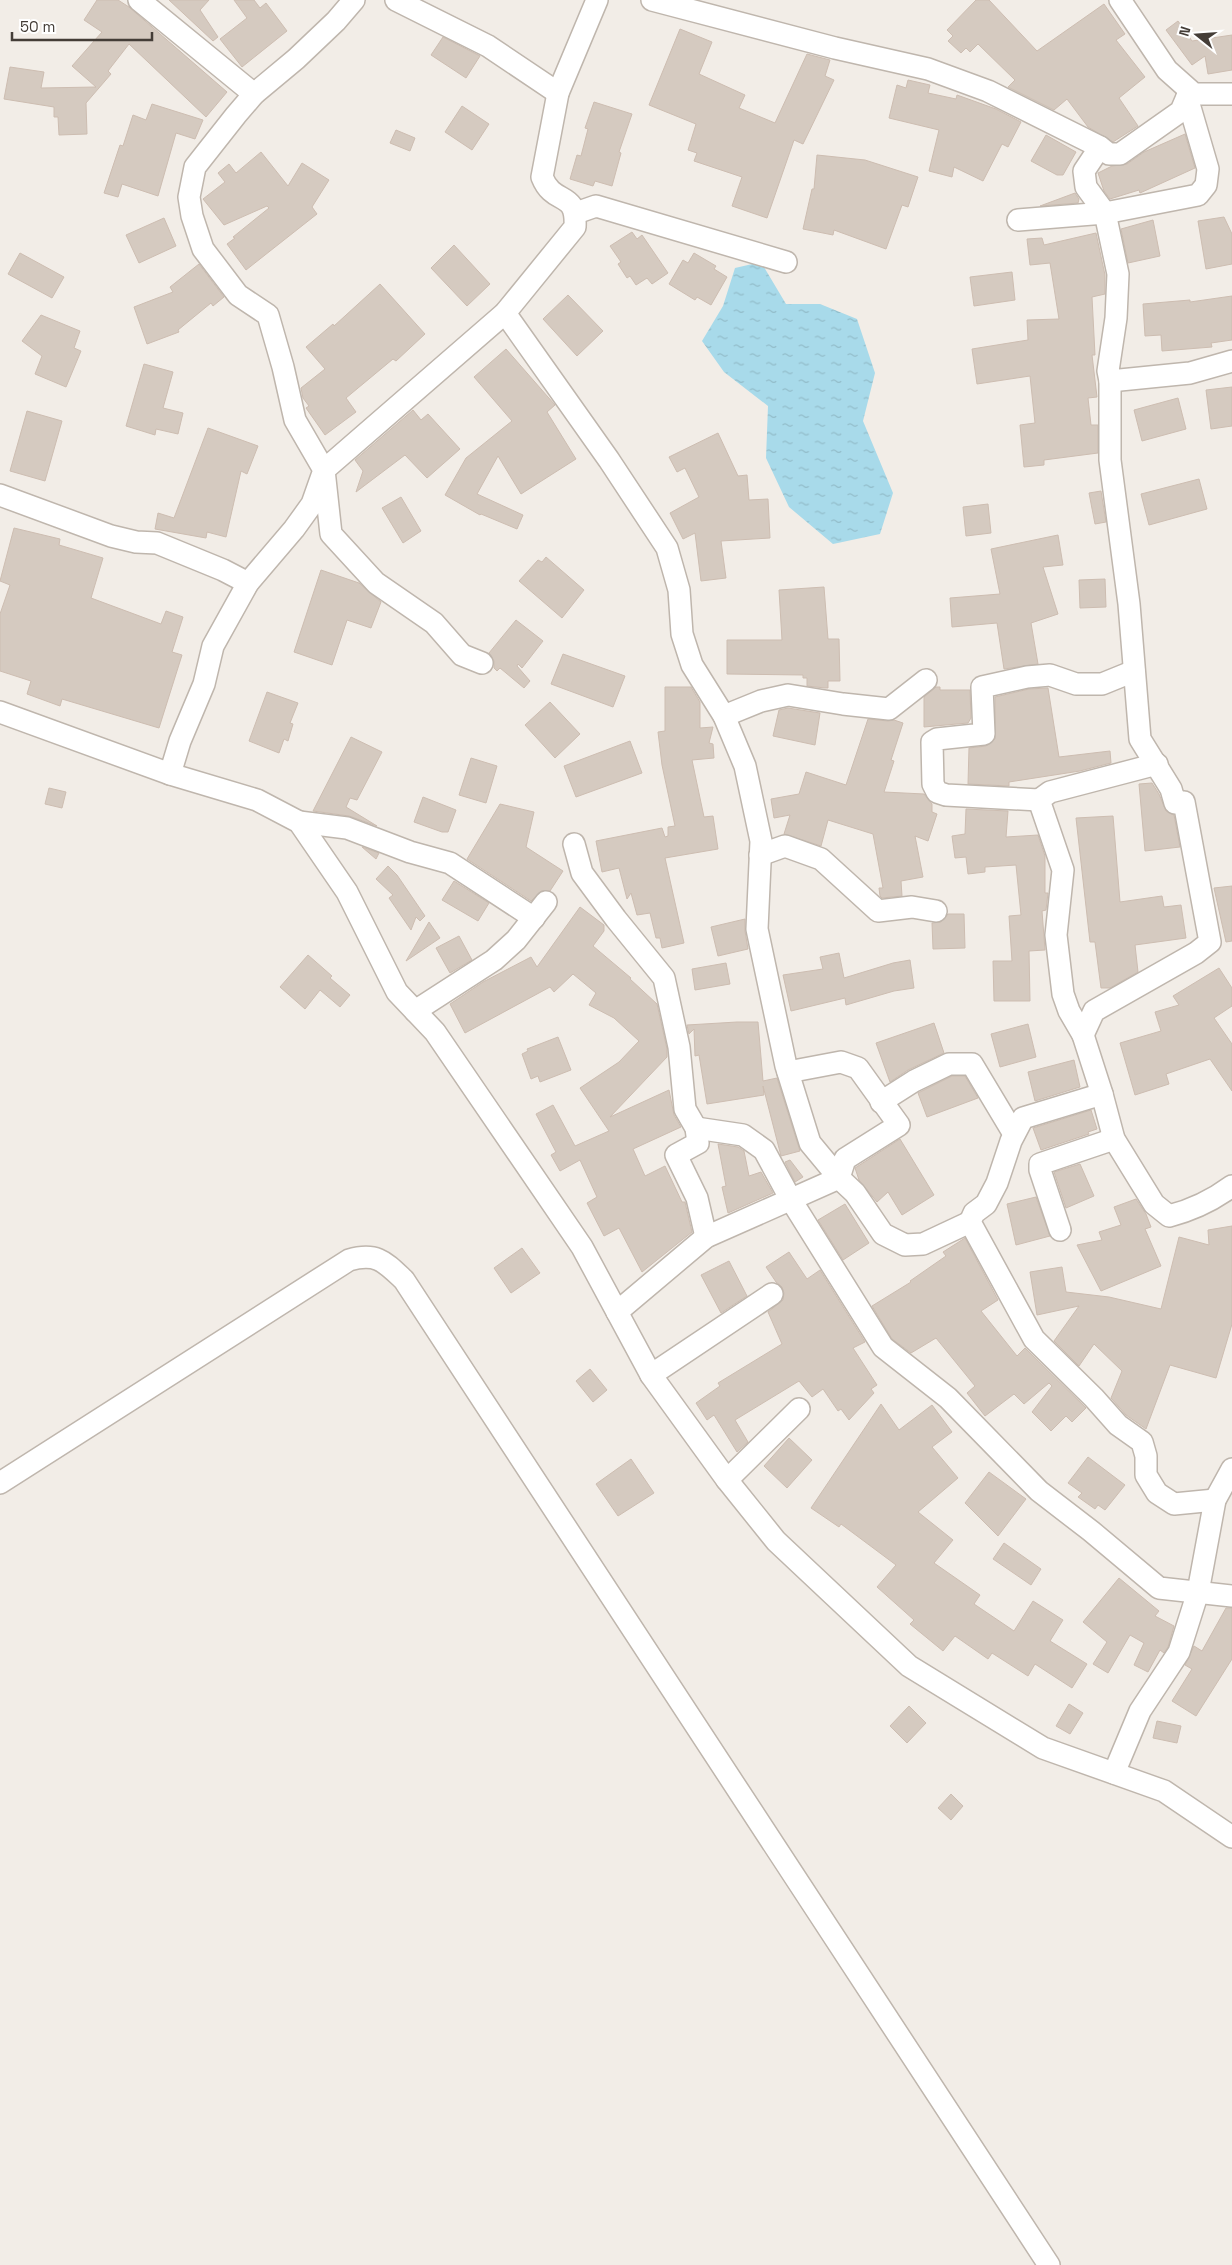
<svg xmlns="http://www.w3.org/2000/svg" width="1232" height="2265" font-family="'Space Grotesk',sans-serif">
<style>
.water{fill:url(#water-ripples)}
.building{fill:#d5cac0;stroke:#cdbdb1}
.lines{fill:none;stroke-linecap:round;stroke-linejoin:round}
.minor-casing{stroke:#bfb6ad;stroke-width:24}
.minor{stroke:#fff;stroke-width:21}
</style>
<defs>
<pattern id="water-ripples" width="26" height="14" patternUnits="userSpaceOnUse" patternTransform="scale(1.25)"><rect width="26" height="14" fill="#a8daea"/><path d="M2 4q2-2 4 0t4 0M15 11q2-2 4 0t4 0" fill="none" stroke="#92bcc9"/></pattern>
</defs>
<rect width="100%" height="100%" fill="#f2ede7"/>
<path class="water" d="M761,262L786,304H820L857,319L875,373L863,421L893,493L880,534L833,544L789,507L766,458L768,406L724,372L702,341L723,306L735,268Z"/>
<g class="building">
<path d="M97,0H118L129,7L227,92L206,117L129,44L108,71L111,74L86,103L87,134L59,135L58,117H54V107L4,99L10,67L44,72L41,88L96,87L72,66L102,32L84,20Z"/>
<path d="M169,0H209L200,10L218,37L213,41Z"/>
<path d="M234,0H254L260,8L266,3L287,31L242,67L220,39L247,18Z"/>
<path d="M976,0H989L1037,51L1104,4L1125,34L1116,40L1145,77L1119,98L1138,126L1113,142L1088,127L1067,99L1054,110L1008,87L1015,80L978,44L970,52L966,48L961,53L948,41L953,36L947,30Z"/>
<path d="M1178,21L1192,41L1232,35V70L1208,74L1205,56L1192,65L1166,30Z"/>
<path d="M680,29L712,42L699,74L745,95L739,108L775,123L807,54L830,60L825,76L834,80L803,144L794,140L767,218L732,206L742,177L694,161L697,153L688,150L696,124L649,105Z"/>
<path d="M443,37L480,56L466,78L431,55Z"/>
<path d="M908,80L930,85L928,93L956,99L957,95L996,109L1021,122L1008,147L1002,144L983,181L954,167L952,177L929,171L939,130L889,118L897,85L906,88Z"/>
<path d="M594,102L632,114L619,152L621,153L612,186L595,181L593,186L570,179L577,155L581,156L588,129L585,128Z"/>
<path d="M152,104L203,120L195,139L176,133L158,196L122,184L118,197L104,193L120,145L123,146L133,115L146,120Z"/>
<path d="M462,106L489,124L472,150L445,132Z"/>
<path d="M396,130L415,138L410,151L390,143Z"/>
<path d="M1185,134L1195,168L1140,193L1139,190L1110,199L1104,191L1098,173L1112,166L1127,164L1144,152Z"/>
<path d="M1046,135L1076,152L1063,175H1057L1031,161Z"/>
<path d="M261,152L288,186L302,163L329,180L312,207L317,214L246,270L227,244L235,238L233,237L269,208L267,206L224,225L203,199L225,182L218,173L229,164L236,173Z"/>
<path d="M817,155L865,160L918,177L908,207L902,205L886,249L834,230L833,235L803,229L812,189H814Z"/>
<path d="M1075,193L1079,199L1078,203L1040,206Z"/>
<path d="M1224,217L1232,234V264L1206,269L1198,221Z"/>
<path d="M164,218L176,246L139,263L126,235Z"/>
<path d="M1153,220L1160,256L1128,263L1121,229Z"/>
<path d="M632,232L637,239L642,235L668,273L652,284L647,278L636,285L630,276L627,278L618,264L621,262L610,246Z"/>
<path d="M1096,233L1105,275V294L1092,297L1095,355H1092L1097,397L1088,398L1091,425H1098V453L1044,460V465L1024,467L1020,425L1035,423L1030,376L977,384L972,349L1028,340L1027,320L1059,319L1050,263L1030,265L1027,239L1042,238L1044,245Z"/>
<path d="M454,245L490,284L467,306L431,268Z"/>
<path d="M20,253L64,277L52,298L8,274Z"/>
<path d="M694,253L716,266L714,269L727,277L711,305L697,297L695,300L669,284L683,260L688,263Z"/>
<path d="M199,264L224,297L213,306L211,303L178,330L179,332L147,344L134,307L173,292L170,287Z"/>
<path d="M1012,272L1015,300L974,306L970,277Z"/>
<path d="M380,284L425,334L396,361L393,359L346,398L356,412L325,435L306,408L309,406L303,398L301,388L325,369L306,347L333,324L334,326Z"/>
<path d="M568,295L603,331L577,356L543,319Z"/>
<path d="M1232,296V340L1211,343L1212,347L1162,351L1161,335L1145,336L1143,304L1190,300V302Z"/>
<path d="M41,315L80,331L74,348L81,351L66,387L35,374L42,356L22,341Z"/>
<path d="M506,349L555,405L547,412L576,459L521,494L498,456L477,494L523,515L517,529L481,514L480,515L445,495L466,458L512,421L474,377Z"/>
<path d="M144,364L173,372L163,408L183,413L178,434L156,429L155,435L126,426Z"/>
<path d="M1232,387V426L1211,429L1206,390Z"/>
<path d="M1178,398L1186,429L1142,441L1134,410Z"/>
<path d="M413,410L421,420L428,414L460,449L427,478L405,455L356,492L363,471L355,460Z"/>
<path d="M27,411L62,421L45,481L10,471Z"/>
<path d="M208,428L258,446L247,474L241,471L226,537L207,532L206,538L155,529L158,513L174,518Z"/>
<path d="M718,433L738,476L747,475L749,500L768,499L770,538L721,541L726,578L701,581L695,533L683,539L670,513L699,497L685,468L677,472L669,457Z"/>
<path d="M1199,479L1207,509L1149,525L1141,494Z"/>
<path d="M1101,491L1106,522L1095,524L1089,493Z"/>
<path d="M401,497L421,531L403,543L382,508Z"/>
<path d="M988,504L991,533L966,536L963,507Z"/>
<path d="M14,528L60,539L59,545L103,558L91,598L161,624L166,611L183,617L172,652L182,655L159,728L62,699L60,706L27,694L31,681L0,671V614L10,585L0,581Z"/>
<path d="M1058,535L1063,565L1043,567L1058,614L1031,623L1038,664L1004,669L997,623L952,627L950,598L1000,594L991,549Z"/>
<path d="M546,557L584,590L562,618L519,581L538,560L542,562Z"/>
<path d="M321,570L359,583L381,602L371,628L347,620L332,665L294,652Z"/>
<path d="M1105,579L1106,607L1080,608L1079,580Z"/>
<path d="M824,587L828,639H839L840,681H828V688H825L807,686V678H803V675L727,674V640H782L779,590Z"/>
<path d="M516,620L543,641L522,668L518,664L517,666L530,681L524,688L500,668L497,671L494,668V661L489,653Z"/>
<path d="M563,654L625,676L613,707L551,684Z"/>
<path d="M665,687H691L700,702V728L713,727L709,743L713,744L714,758L692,760L704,817L713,816L718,849L665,858L684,943L662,948L660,938H656L650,913L637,915L631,893L627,899L619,868L602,872L596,841L662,828L665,837L668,836V827L675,826L662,765L658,732L665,731Z"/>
<path d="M936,687H940V690H970L971,718L968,723L924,727V697Z"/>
<path d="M1048,688L1059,757L1110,751L1111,763L1080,771L1009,782V786L968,784L969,748L986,746L995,739V697L1029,689Z"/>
<path d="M267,692L298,703L290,723L293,724L288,741L284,739L279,753L249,741Z"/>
<path d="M550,702L580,734L555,758L525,725Z"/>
<path d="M788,708L820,713L815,745L773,736L779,710Z"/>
<path d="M868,719L888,721L894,720L903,723L891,760L894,761L884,792L924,794L932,804V812L937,814L928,841L915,836L923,877L901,881L902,896L882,898L880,896L879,888H883L873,834L828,820L821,846L784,834L790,815L774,818L771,799L799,794L806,772L846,785Z"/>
<path d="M351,737L382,752L357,800L350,798L346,807L377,826L349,816L313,811Z"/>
<path d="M630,741L642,773L576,797L564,766Z"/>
<path d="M471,758L497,766L486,803L459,795Z"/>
<path d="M1152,783L1159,794L1166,811L1174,815L1180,847L1145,851L1139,784Z"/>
<path d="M49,788L66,792L62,808L45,804Z"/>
<path d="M423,797L456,810L448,832H442L414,822Z"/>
<path d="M500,804L534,812L526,847L563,871L550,891H541L531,901L467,859Z"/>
<path d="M966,809L1008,811L1006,837L1038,835L1045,856V893H1048L1046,910L1042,911L1045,950L1029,951L1030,1001H994L993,961H1012L1009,916L1021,915L1016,865L985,867V872L968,874L966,857L955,858L952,836L965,834Z"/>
<path d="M1113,816L1120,902L1162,896L1164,907L1181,905L1186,938L1135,945L1138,972L1110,988H1101L1095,942H1090L1076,818Z"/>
<path d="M362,847L379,853L376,859Z"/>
<path d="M388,866L397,875L425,916L420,921L416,917L411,930L389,898L393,895L376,879Z"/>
<path d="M454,881L489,903L478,921L442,900Z"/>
<path d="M1232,886V941L1226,942L1214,888Z"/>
<path d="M580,907L604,925V931L593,946L631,978L630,979L657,1004L667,1049V1057L610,1117L669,1090L674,1115L681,1127L633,1149L645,1176L665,1166L682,1202H685L692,1232L642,1272L619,1228L604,1236L587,1203L597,1197L580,1160L560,1171L551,1155L556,1152L536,1114L553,1105L575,1146L609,1131L580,1088L619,1062L639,1041L614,1018L589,1005L596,993L573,974L554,992L550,987L465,1033L450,1004L483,982L531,957L537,967Z"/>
<path d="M948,914H964L965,948L933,949L932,923L941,922Z"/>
<path d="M745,919V931L748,949L718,956L711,927Z"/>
<path d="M429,922L440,938L406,961Z"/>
<path d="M459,936L472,960L450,973L436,948Z"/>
<path d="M839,953L844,978L893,963L910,960L914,988L894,991L846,1005L845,998L791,1011L783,975L823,969L820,957Z"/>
<path d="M308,955L332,976L330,978L350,995L340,1007L320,990L305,1009L280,987Z"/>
<path d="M726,963L730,984L695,990L692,969Z"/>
<path d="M1219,968L1232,988V1006L1214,1018L1232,1044V1091L1210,1059L1166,1074L1169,1084L1135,1095L1120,1043L1161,1031L1155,1012L1179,1005L1173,996Z"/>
<path d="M737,1022H758L763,1081L777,1078L800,1151L781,1156L763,1086L764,1095L707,1104L699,1055L695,1056L694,1029L689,1034L687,1025Z"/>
<path d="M934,1023L944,1053L908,1070L890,1082L876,1043Z"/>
<path d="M1028,1024L1036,1057L1000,1067L991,1034Z"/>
<path d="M558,1037L571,1070L540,1082L538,1076L531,1079L522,1054L528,1051L527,1049Z"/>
<path d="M1074,1060L1080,1087L1035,1101L1028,1072Z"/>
<path d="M952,1076H965L978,1098L927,1117L918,1093Z"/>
<path d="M1091,1110L1097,1129L1088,1132L1089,1134L1041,1150L1033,1128Z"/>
<path d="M900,1139L934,1195L902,1215L888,1192L877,1202L859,1180L855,1168Z"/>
<path d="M718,1144L738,1147L744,1151L749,1176L761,1172L773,1193L728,1213L722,1187L726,1186Z"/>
<path d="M790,1160L803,1177L795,1182L785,1162Z"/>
<path d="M1080,1164L1094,1196L1066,1208L1054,1172Z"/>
<path d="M1036,1197L1050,1236L1016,1245L1007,1204Z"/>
<path d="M1136,1199L1146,1214L1151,1227L1145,1229L1161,1266L1101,1291L1077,1245L1102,1240L1099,1232L1121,1225L1114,1207Z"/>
<path d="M845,1204L869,1243L843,1260L818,1220Z"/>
<path d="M1232,1226V1324L1216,1378L1170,1365L1146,1429L1126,1415L1111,1398L1122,1371L1094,1344L1079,1366L1054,1341L1079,1306L1037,1315L1030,1272L1062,1267L1066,1292L1109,1297L1161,1309L1179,1237L1209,1245L1208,1230Z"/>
<path d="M965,1238L998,1300L981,1311L1017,1356L1025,1348L1086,1408L1072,1422L1066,1416L1051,1431L1032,1412L1052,1386L1049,1383L1024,1404L1014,1394L985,1416L967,1393L975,1386L936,1338L911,1353L892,1339L872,1306L911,1282L910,1281L946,1256L943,1252Z"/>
<path d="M522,1248L540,1273L511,1293L494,1268Z"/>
<path d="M789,1252L807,1279L820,1270L865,1342L853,1348L877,1385L871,1389L874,1393L849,1420L841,1409L838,1411L823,1389L812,1397L799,1381L735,1420L748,1442L737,1452L714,1415L707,1420L696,1403L720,1386L718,1383L782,1344L768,1312L783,1300L784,1293L782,1287L776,1282L766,1267Z"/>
<path d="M729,1261L747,1296L721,1313L701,1275Z"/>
<path d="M590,1369L607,1390L593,1402L576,1381Z"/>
<path d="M881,1404L899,1430L932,1405L952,1432L932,1447L958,1478L918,1512L953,1540L934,1563L980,1595L974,1604L1014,1631L1033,1601L1063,1620L1050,1641L1087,1664L1072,1688L1035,1664L1028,1676L992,1653L988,1659L955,1636L943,1651L910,1624L914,1620L877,1587L896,1565L841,1524L839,1527L811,1508Z"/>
<path d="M789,1438L812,1460L787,1488L764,1466Z"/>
<path d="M1088,1457L1125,1485L1105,1510L1098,1505L1095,1509L1078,1497L1082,1493L1068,1483Z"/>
<path d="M631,1459L654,1493L618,1516L596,1484Z"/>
<path d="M989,1472L1026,1499L998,1536L965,1503Z"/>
<path d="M1004,1543L1041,1569L1031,1585L993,1559Z"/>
<path d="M1119,1578L1159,1611L1155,1616L1174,1626L1168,1647L1164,1653L1160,1650L1148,1672L1134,1665L1144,1643L1130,1635L1108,1673L1093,1664L1107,1642L1083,1622Z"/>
<path d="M1226,1608H1232V1659L1196,1716L1172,1701L1192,1669L1185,1665L1194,1646L1202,1651Z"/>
<path d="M1069,1704L1083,1713L1070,1734L1056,1726Z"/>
<path d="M909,1706L926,1723L907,1743L890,1726Z"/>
<path d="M1157,1721L1181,1726L1177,1743L1153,1738Z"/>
<path d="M951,1794L963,1806L951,1820L938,1808Z"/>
</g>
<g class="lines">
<defs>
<g id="minor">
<path d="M139,0L254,94"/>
<path d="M396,0L488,46L558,93"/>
<path d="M652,0L835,48L928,69L988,91L1100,147L1109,154H1120L1181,111L1187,97L1194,94"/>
<path d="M1120,0L1167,70L1194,94H1232"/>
<path d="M1100,147L1084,171L1086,187L1105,213L1118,274L1116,318L1108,371L1110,381L1190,373L1232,361"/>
<path d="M576,213L596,206L786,262"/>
<path d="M1018,220L1105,213L1198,195L1206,185L1208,169L1187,97"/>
<path d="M505,313L609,460L667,548L679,590L682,634L692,665L724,716L745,766L761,841L757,929L786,1066L810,1143L839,1178L855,1193L883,1234L905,1245L923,1244L970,1222"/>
<path d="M0,495L111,536L136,542L157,543L223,570L248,583"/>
<path d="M482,663L462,655L434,623L376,583L331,534L324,470L505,313L575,227C577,189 554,207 542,177L558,93L597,0"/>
<path d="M0,712L170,774L257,800L299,822L347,892L397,992L435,1032L582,1247L651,1375L727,1480L776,1541L909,1666L1043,1748L1164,1791L1232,1837"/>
<path d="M724,716L761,701L788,695L843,704L889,709L926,680"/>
<path d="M1157,764L1050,792L1039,800L1063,870L1056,935L1063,994L1069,1011L1083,1035L1102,1094L1114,1139L1154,1204L1169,1216C1193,1210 1213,1200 1232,1186"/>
<path d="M170,774L180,741L204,684L213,646L248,583L294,529L312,504L324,470L295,420L283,367L268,315L238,295L203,249L192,216L189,197L195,167L236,115L254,94L296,59L336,21L354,0"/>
<path d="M1039,800L946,795L937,792L933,784L932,742L937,739L984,734L982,687L1027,677L1050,675L1076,684H1102L1134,671"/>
<path d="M299,822L347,828L410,852L450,863L534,918"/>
<path d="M574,844L582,873L616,919L664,978L679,1047L685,1109L696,1128L698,1143L676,1155L697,1198L706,1237"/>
<path d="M760,855L785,846L821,859L878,911L912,907L936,911"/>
<path d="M415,1011L494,960L516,940L546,902"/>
<path d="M1083,1035L1094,1011L1196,953L1210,942L1184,802L1175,803L1171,789L1140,739L1129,604L1110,460V381"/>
<path d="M1102,1094L1023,1118L1011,1141L997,1183L986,1204L974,1213L970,1222L1034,1339L1094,1398L1118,1425L1142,1442L1146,1456V1475L1157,1493L1174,1504L1215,1500"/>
<path d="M881,1102L914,1081L949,1064H972L1014,1134"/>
<path d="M696,1128L743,1135L764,1150L791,1200L883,1347L948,1398L1039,1491L1091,1531L1159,1588L1232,1596"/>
<path d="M1060,1230L1040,1170V1164L1114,1139"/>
<path d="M617,1312L706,1237L839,1178L845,1159L899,1125L858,1068L841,1062L788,1072"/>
<path d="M651,1375L772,1294"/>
<path d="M727,1480L799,1409"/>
<path d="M0,1483L349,1260C377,1252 385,1262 404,1280L1049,2265"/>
<path d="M1114,1773L1140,1711L1179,1652L1198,1592L1215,1500L1232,1469"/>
</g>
</defs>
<use href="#minor" class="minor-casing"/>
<use href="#minor" class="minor"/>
</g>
<g transform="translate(1197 35) rotate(287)" stroke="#ffffff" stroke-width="4" paint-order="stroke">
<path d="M0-4L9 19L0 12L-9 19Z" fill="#443d37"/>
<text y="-8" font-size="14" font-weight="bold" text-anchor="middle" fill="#443d37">N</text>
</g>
<path d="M12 32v8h140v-8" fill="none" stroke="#443d37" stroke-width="2.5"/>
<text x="20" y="32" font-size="15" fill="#443d37" stroke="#ffffff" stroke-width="4" paint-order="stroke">50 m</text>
</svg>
